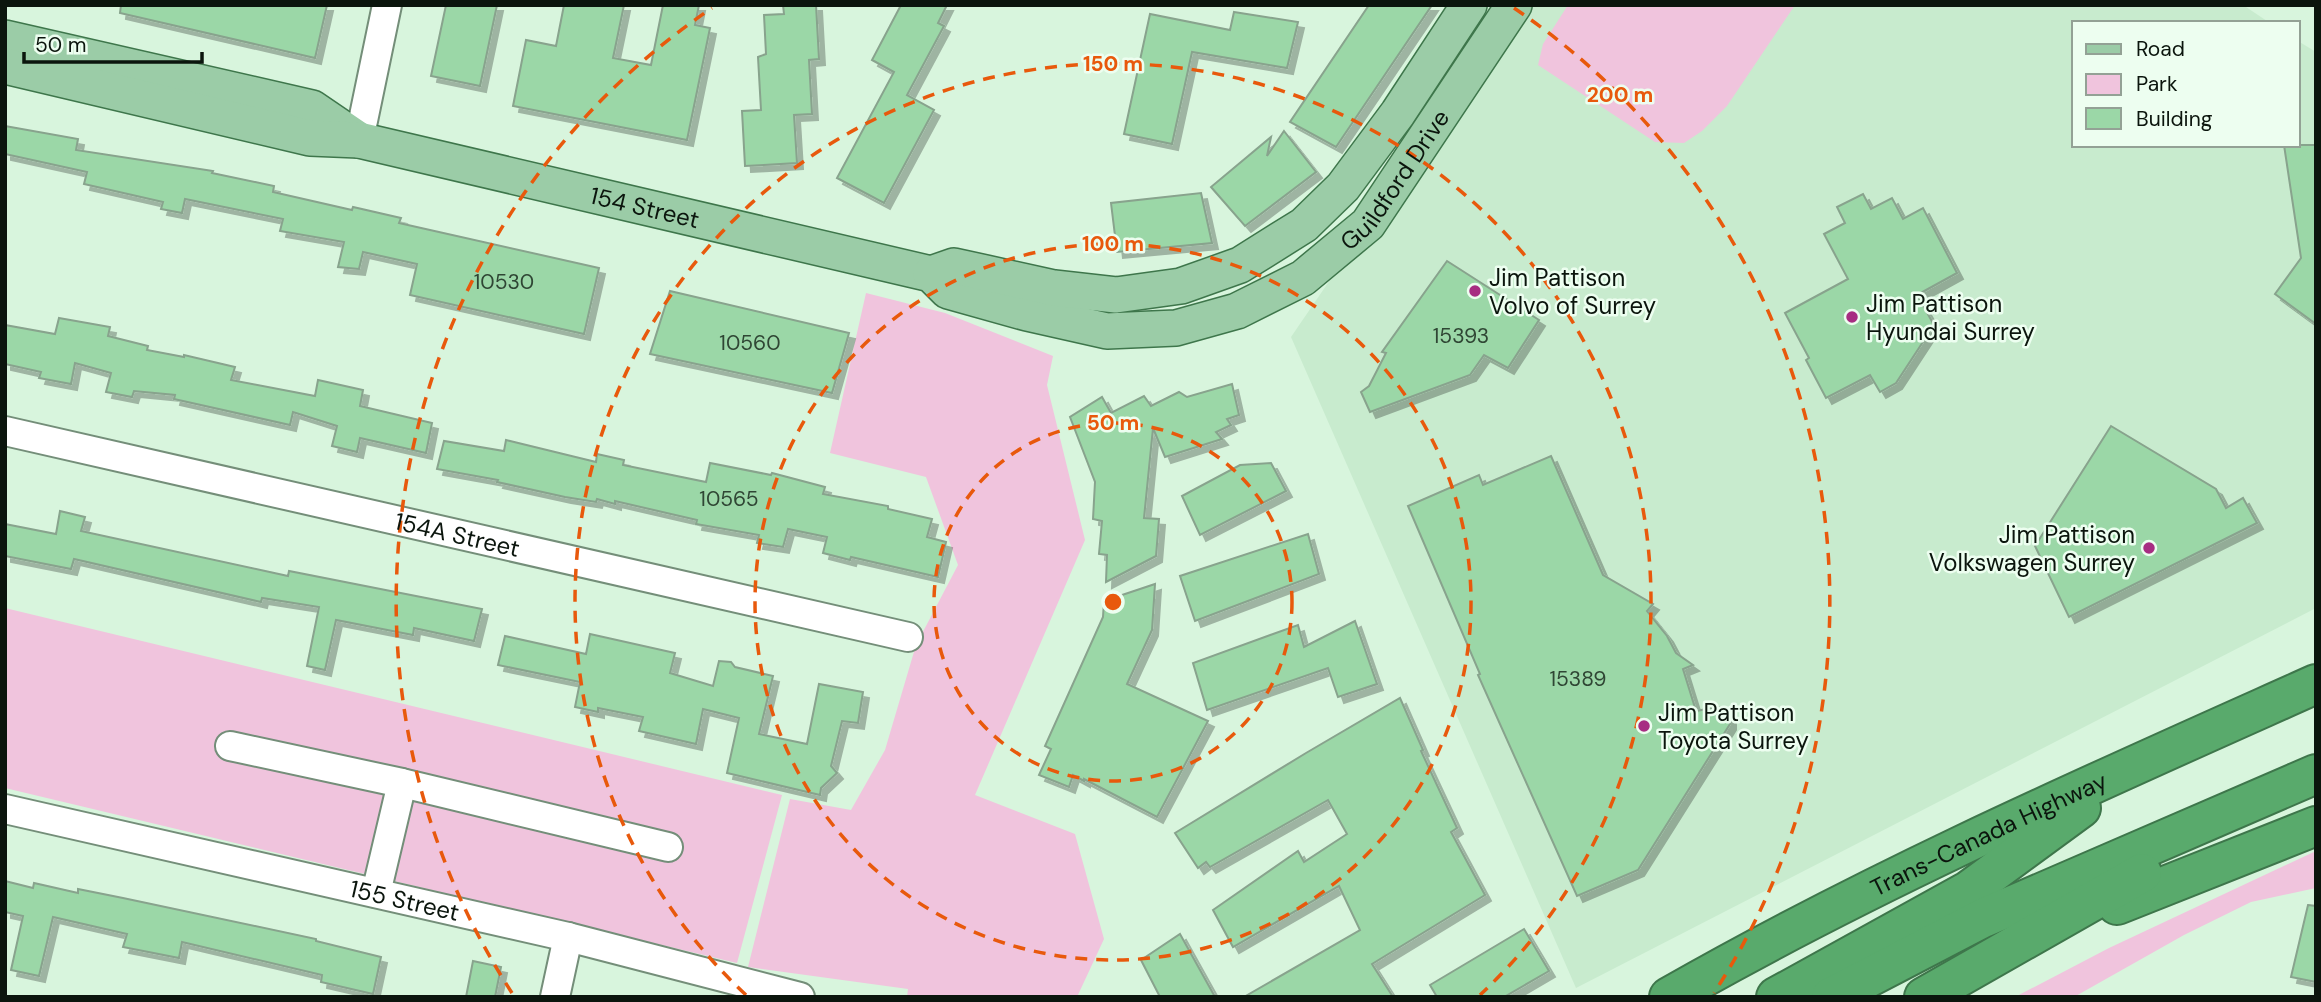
<svg xmlns="http://www.w3.org/2000/svg" width="2321" height="1002" font-family="'DM Sans',sans-serif">
<style>
.built{fill:#c8ebce}
.green{fill:#f0c4dd}
.building{fill:#9bd7a7;stroke:#88a38d;stroke-width:2;filter:url(#shadow)}
.lines{fill:none;stroke-linecap:round;stroke-linejoin:round}
.minor-casing{stroke:#748e79;stroke-width:32}
.major-casing{stroke:#3e764b;stroke-width:38}
.highway-casing{stroke:#3e764b;stroke-width:42}
.minor{stroke:#fff;stroke-width:28}
.major{stroke:#9bcca7;stroke-width:35}
.highway{stroke:#59aa6c;stroke-width:38}
.ring{fill:none;stroke:#e8590c;stroke-width:3.5;stroke-dasharray:12 9}
.poi-dot{fill:#a72d82;stroke:#edfef0;stroke-width:2.5}
.labels{text-anchor:middle;dominant-baseline:central;stroke-width:5;stroke-linejoin:round;paint-order:stroke}
.number-label{font-size:21px;fill:#2f4634}
.street-label{font-size:24px;fill:#0b150d;stroke:#edfef0}
.poi-label{font-size:24px;fill:#0b150d;stroke:#edfef0;text-anchor:start}
.centre{fill:#e8590c;stroke:#edfef0;stroke-width:3.5}
.ring-label{font-size:21px;text-anchor:middle;font-weight:bold;fill:#e8590c;stroke:#edfef0;stroke-width:5;stroke-linejoin:round;paint-order:stroke}
</style>
<defs>
<filter id="shadow"><feDropShadow dx="6" dy="6" stdDeviation="0" flood-color="#0004"/></filter>
</defs>
<rect width="100%" height="100%" fill="#d8f5dd"/>
<path class="built" d="M1518,5H2243L2270,23H2074V145H2298V41L2316,52V608L1576,988L1291,337Z"/>
<g class="green">
<path d="M1568,5H1795L1727,106L1702,131L1684,143L1655,142L1538,65L1543,44Z"/>
<path d="M866,293L945,313L1053,356L1047,385L1085,540L975,795L1075,834L1104,939L1077,997H907L908,989L748,967L790,799L851,810L885,750L916,645L958,565L926,477L830,453Z"/>
<path d="M5,608L782,795L737,963L5,788Z"/>
<path d="M2316,851V888L2251,902L2184,935L2074,997H2015L2109,948Z"/>
</g>
<g class="building">
<path d="M121,5H327L315,58L120,13Z"/>
<path d="M446,5H497L480,86L431,76Z"/>
<path d="M564,5H624L613,58L651,65L663,5H699L695,25L710,28L687,140L513,106L526,40L556,46Z"/>
<path d="M783,5H816L819,59L809,60L812,114L794,115L797,163L745,166L742,111L761,110L758,57L766,54L764,15L784,14Z"/>
<path d="M901,5H947L938,23L944,26L907,95L934,110L884,203L837,178L894,72L872,60Z"/>
<path d="M1369,5H1432L1336,147L1290,122Z"/>
<path d="M1234,12L1298,22L1287,68L1192,52L1172,144L1124,134L1150,14L1230,30Z"/>
<path d="M5,126L78,139L76,150L213,171L212,173L274,186L273,192L352,210L353,207L401,218L399,223L599,268L584,334L410,295L417,264L363,252L359,269L338,267L344,242L280,231L283,219L185,199L182,213L161,209L163,202L84,184L87,172L5,154Z"/>
<path d="M1284,131L1316,172L1245,226L1211,187L1271,137L1267,156Z"/>
<path d="M2284,145H2316V324L2275,294L2301,258Z"/>
<path d="M1201,193L1212,243L1117,252L1111,203Z"/>
<path d="M1863,194L1871,209L1892,198L1903,219L1923,208L1957,273L1917,295L1934,325L1896,383L1880,392L1870,375L1826,398L1806,360L1809,358L1785,313L1848,279L1824,234L1845,223L1837,207Z"/>
<path d="M1447,261L1539,320L1508,368L1484,355L1470,375L1370,412L1361,392L1369,386L1386,353L1382,352Z"/>
<path d="M670,291L849,333L832,393L650,354Z"/>
<path d="M59,318L110,327L108,336L148,346L147,350L184,357V355L235,367L231,380L315,396L318,380L363,390L360,406L432,423L426,453L360,438L357,452L332,446L337,426L293,412L290,425L174,399L175,395L134,391L132,397L106,392L111,373L75,363L71,384L39,378L41,372L5,364V325L55,334Z"/>
<path d="M1232,384L1239,415L1227,419L1231,425L1216,432L1222,439L1165,457L1153,428L1144,518L1159,519L1156,556L1106,582L1107,555L1099,554L1102,521L1093,519L1095,482L1070,417L1102,397L1111,413L1144,396L1151,406L1179,392L1187,397Z"/>
<path d="M2111,426L2216,489L2226,508L2243,498L2257,523L2069,617L2035,546Z"/>
<path d="M506,440L596,462L597,454L624,460L623,465L706,482L710,463L771,475L772,473L825,487L823,494L888,506V509L932,519L927,537L946,542L938,577L851,557L850,560L823,553L827,537L788,529L783,547L757,543L759,535L696,524L697,520L615,501V504L597,499L596,502L565,497L497,482L498,480L437,469L444,441L504,451Z"/>
<path d="M1551,456L1603,575L1653,604L1647,611L1667,636L1676,653L1693,665L1683,669L1696,711L1717,707L1724,708L1729,712L1730,719V724L1638,870L1577,896L1478,675L1480,674L1408,506L1479,475L1483,485Z"/>
<path d="M1271,463L1286,491L1200,535L1182,496L1240,465Z"/>
<path d="M60,511L85,517L81,531L288,576L289,571L482,609L474,641L414,628L413,635L336,620L325,670L307,666L319,607L262,598L261,602L74,559L71,569L5,556V524L56,534Z"/>
<path d="M1308,534L1319,574L1195,621L1180,576Z"/>
<path d="M1155,584L1152,630L1127,684L1208,721L1157,817L1084,779V781L1073,775L1069,787L1039,775L1051,749L1045,746L1103,617L1104,601Z"/>
<path d="M1355,621L1377,684L1338,697L1328,668L1207,710L1193,663L1298,625L1304,647Z"/>
<path d="M590,634L675,653L670,673L713,686L719,661L731,662L735,667L773,676L759,734L807,744L819,684L863,692L858,723L842,721L831,766L837,773L821,788L820,795L727,773L739,718L703,709L696,744L639,731L643,717L598,708V712L575,707L580,682L498,665L505,636L586,654Z"/>
<path d="M1400,698L1423,750L1421,751L1457,828L1451,832L1485,895L1372,964L1393,997H1244L1360,930L1339,886L1233,947L1213,910L1298,851L1304,862L1347,834L1328,800L1210,867L1206,862L1198,868L1175,833L1306,753Z"/>
<path d="M5,881L33,888L34,883L78,893V889L123,898L316,939V941L381,957L373,994L321,982L322,975L182,942L179,958L123,947L127,934L53,917L39,976L11,970L23,916L5,912Z"/>
<path d="M2308,905L2316,906V982L2291,977Z"/>
<path d="M1524,929L1549,971L1504,997H1437L1430,985Z"/>
<path d="M1180,934L1215,997H1160L1141,960Z"/>
<path d="M473,961L501,967L495,997H466Z"/>
</g>
<g class="lines">
<defs>
<g id="minor">
<path d="M359,140L387,5"/>
<path id="s1" d="M5,431L908,637"/>
<path d="M230,746L402,783L668,847"/>
<path id="s2" d="M5,809L568,937L800,997"/>
<path d="M376,893L402,783"/>
<path d="M555,997L568,937"/>
</g>
<g id="major">
<path d="M5,38L312,108L359,140"/>
<path id="s3" d="M5,66L310,138L359,140L931,274L948,291L1027,313L1107,331L1176,328L1237,311L1303,278L1368,224L1514,5"/>
<path d="M931,274L954,266L1054,288L1116,295L1181,286L1240,265L1304,225L1343,187L1398,113L1469,5"/>
</g>
<g id="highway">
<path d="M2117,905L2316,826"/>
<path id="s4" d="M1669,997C1877,878 2097,782 2316,684"/>
<path d="M1776,997L1968,891L2081,808"/>
<path d="M1831,997L1983,918L2316,774"/>
<path d="M1924,997L2142,873"/>
</g>
</defs>
<use href="#minor" class="minor-casing"/>
<use href="#major" class="major-casing"/>
<use href="#highway" class="highway-casing"/>
<use href="#minor" class="minor"/>
<use href="#major" class="major"/>
<use href="#highway" class="highway"/>
</g>
<g class="ring">
<circle cx="1113" cy="602" r="179"/>
<circle cx="1113" cy="602" r="358"/>
<path d="M746 995A538 538 0 1 1 1480 995"/>
<path d="M512 993A717 717 0 0 1 712 8M1514 8A717 717 0 0 1 1714 993"/>
</g>
<g class="poi-dot">
<circle cx="1475" cy="291" r="7"/>
<circle cx="1852" cy="317" r="7"/>
<circle cx="2149" cy="548" r="7"/>
<circle cx="1644" cy="726" r="7"/>
</g>
<g class="labels">
<g class="number-label">
<text x="504" y="282">10530</text>
<text x="1461" y="336">15393</text>
<text x="750" y="343">10560</text>
<text x="729" y="499">10565</text>
<text x="1578" y="679">15389</text>
</g>
<g class="street-label">
<text stroke="none"><textPath href="#s3" startOffset="1480">Guildford Drive</textPath></text>
<text stroke="none"><textPath href="#s3" startOffset="656">154 Street</textPath></text>
<text stroke="none"><textPath href="#s1" startOffset="464">154A Street</textPath></text>
<text stroke="none"><textPath href="#s4" startOffset="359">Trans-Canada Highway</textPath></text>
<text stroke="none"><textPath href="#s2" startOffset="410">155 Street</textPath></text>
</g>
<g class="poi-label">
<text x="1489" y="277">Jim Pattison<tspan x="1489" dy="28">Volvo of Surrey</tspan></text>
<text x="1866" y="303">Jim Pattison<tspan x="1866" dy="28">Hyundai Surrey</tspan></text>
<text x="2135" y="534" text-anchor="end">Jim Pattison<tspan x="2135" dy="28">Volkswagen Surrey</tspan></text>
<text x="1658" y="712">Jim Pattison<tspan x="1658" dy="28">Toyota Surrey</tspan></text>
</g>
</g>
<circle cx="1113" cy="602" r="10" class="centre"/>
<g class="ring-label">
<text x="1113" y="71">150 m</text>
<text x="1620" y="102">200 m</text>
<text x="1113" y="251">100 m</text>
<text x="1113" y="430">50 m</text>
</g>
<rect width="2321" height="1002" fill="none" stroke="#0b150d" stroke-width="14"/>
<rect x="2072" y="21" width="228" height="126" fill="#edfef0" stroke="#93a195" stroke-width="2"/>
<rect x="2086" y="44" width="35" height="10" fill="#9bcca7" stroke="#93a195" stroke-width="2"/>
<text x="2136" y="56" font-size="21" fill="#0b150d">Road</text>
<rect x="2086" y="74" width="35" height="21" fill="#f0c4dd" stroke="#93a195" stroke-width="2"/>
<text x="2136" y="91" font-size="21" fill="#0b150d">Park</text>
<rect x="2086" y="108" width="35" height="21" fill="#9bd7a7" stroke="#93a195" stroke-width="2"/>
<text x="2136" y="126" font-size="21" fill="#0b150d">Building</text>
<path d="M24 52v10h178v-10" fill="none" stroke="#0b150d" stroke-width="3.5"/>
<text x="35" y="52" font-size="21" fill="#0b150d" stroke="#edfef0" stroke-width="5" paint-order="stroke">50 m</text>
</svg>
